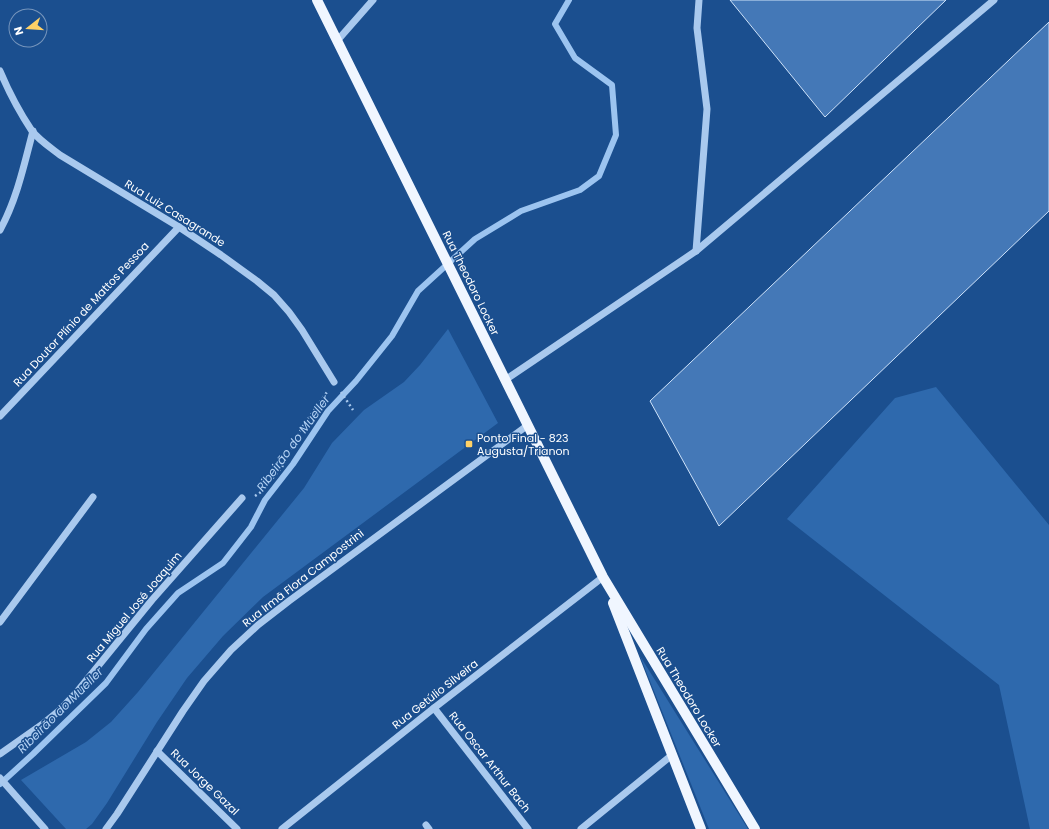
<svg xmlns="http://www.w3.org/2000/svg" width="1049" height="829" font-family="Poppins,sans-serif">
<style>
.green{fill:#2e69ad}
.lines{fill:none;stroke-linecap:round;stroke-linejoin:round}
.stream{stroke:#9cc4f0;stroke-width:6}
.building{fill:#4478b7;stroke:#cfe3fa}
.path{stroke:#a9c9ee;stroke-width:2.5;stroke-dasharray:2 3;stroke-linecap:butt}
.minor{stroke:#a9c9ee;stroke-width:7}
.major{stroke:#f0f6ff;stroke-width:10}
.poi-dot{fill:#ffd166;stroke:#1b4f8f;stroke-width:1.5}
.labels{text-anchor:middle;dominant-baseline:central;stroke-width:3;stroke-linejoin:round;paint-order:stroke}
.street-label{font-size:11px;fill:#fff;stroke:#1b4f8f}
.poi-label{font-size:11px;fill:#fff;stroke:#1b4f8f;text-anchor:start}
.water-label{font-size:12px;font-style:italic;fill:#b5d3f5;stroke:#1b4f8f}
</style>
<rect width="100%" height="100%" fill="#1b4f8f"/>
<g class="green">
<path d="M448,329L498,423L263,597L223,636L187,678L157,722L107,803L92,824L86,829H66L21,780L86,742L111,722L138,692L304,488L332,443L364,410L404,382L420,365Z"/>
<path d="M936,387L1049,525V829H1030L999,685L787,519L895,398Z"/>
<path d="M640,656L748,829H709Z"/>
</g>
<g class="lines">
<path class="stream" d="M0,784L33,754L106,683L146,629L178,593L223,563L251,527L265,500L293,464L328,411L356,381L392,336L418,291L475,239L521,211L580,190L599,176L616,135L612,85L575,58L555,24L569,0"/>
</g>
<g class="building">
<path d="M730,0H946L825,117Z"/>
<path d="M1049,22V211L719,526L650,401Z"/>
</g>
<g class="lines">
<g class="path">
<path d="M341,392L353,410"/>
<path d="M255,496L261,492L282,467L301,429L327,392"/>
</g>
<g class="minor">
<path d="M337,41L373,0"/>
<path d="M0,71C8,90 20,113 32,131C39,140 51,148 60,155L179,227L221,255L257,281L274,295L289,312L302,330L334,382"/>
<path d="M0,230C17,199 24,165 33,131"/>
<path d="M696,251L707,109L697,28L699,0"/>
<path d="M505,380L696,251L994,0"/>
<path d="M0,416L179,227"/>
<path d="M0,622L93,497"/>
<path d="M434,708L528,829"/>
<path d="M157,751L237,829"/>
<path d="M0,754L44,723L60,710L76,693L152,600L242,498"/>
<path d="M0,778L45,829"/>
<path d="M426,825L429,829"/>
<path d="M106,829L117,814L183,711L204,681L231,650L258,625L289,601L528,425"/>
<path d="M282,829L434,708L603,577"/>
<path d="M581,829L672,755"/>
</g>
<g class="major">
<path d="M317,0L603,577L755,829"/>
<path d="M613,603L701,829"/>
</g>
</g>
<rect class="poi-dot" x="465" y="440" width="8" height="8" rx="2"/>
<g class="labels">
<g class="street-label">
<text transform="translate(175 213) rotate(32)">Rua Luiz Casagrande</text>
<text transform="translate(471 283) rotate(64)">Rua Theodoro Locker</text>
<text transform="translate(81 314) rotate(-47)">Rua Doutor Plínio de Mattos Pessoa</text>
<text transform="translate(303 578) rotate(-38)">Rua Irmã Flora Campostrini</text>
<text transform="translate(134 607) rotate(-50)">Rua Miguel José Joaquim</text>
<text transform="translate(435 694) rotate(-38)">Rua Getúlio Silveira</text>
<text transform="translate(689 697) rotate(59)">Rua Theodoro Locker</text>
<text transform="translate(490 762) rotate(52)">Rua Oscar Arthur Bach</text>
<text transform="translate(205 782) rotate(44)">Rua Jorge Gazal</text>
</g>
<g class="poi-label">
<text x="477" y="438">Ponto Final - 823<tspan x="477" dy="13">Augusta/Trianon</tspan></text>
</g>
<g class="water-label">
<text transform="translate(293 443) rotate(-54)">Ribeirão do Mueller</text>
<text transform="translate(60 710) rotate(-45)">Ribeirão do Mueller</text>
</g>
</g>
<g transform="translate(28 28) rotate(253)"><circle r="19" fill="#1b4f8f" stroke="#7695bc"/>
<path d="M0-3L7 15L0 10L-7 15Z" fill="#ffd166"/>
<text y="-6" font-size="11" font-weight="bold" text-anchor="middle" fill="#ffffff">N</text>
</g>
</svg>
